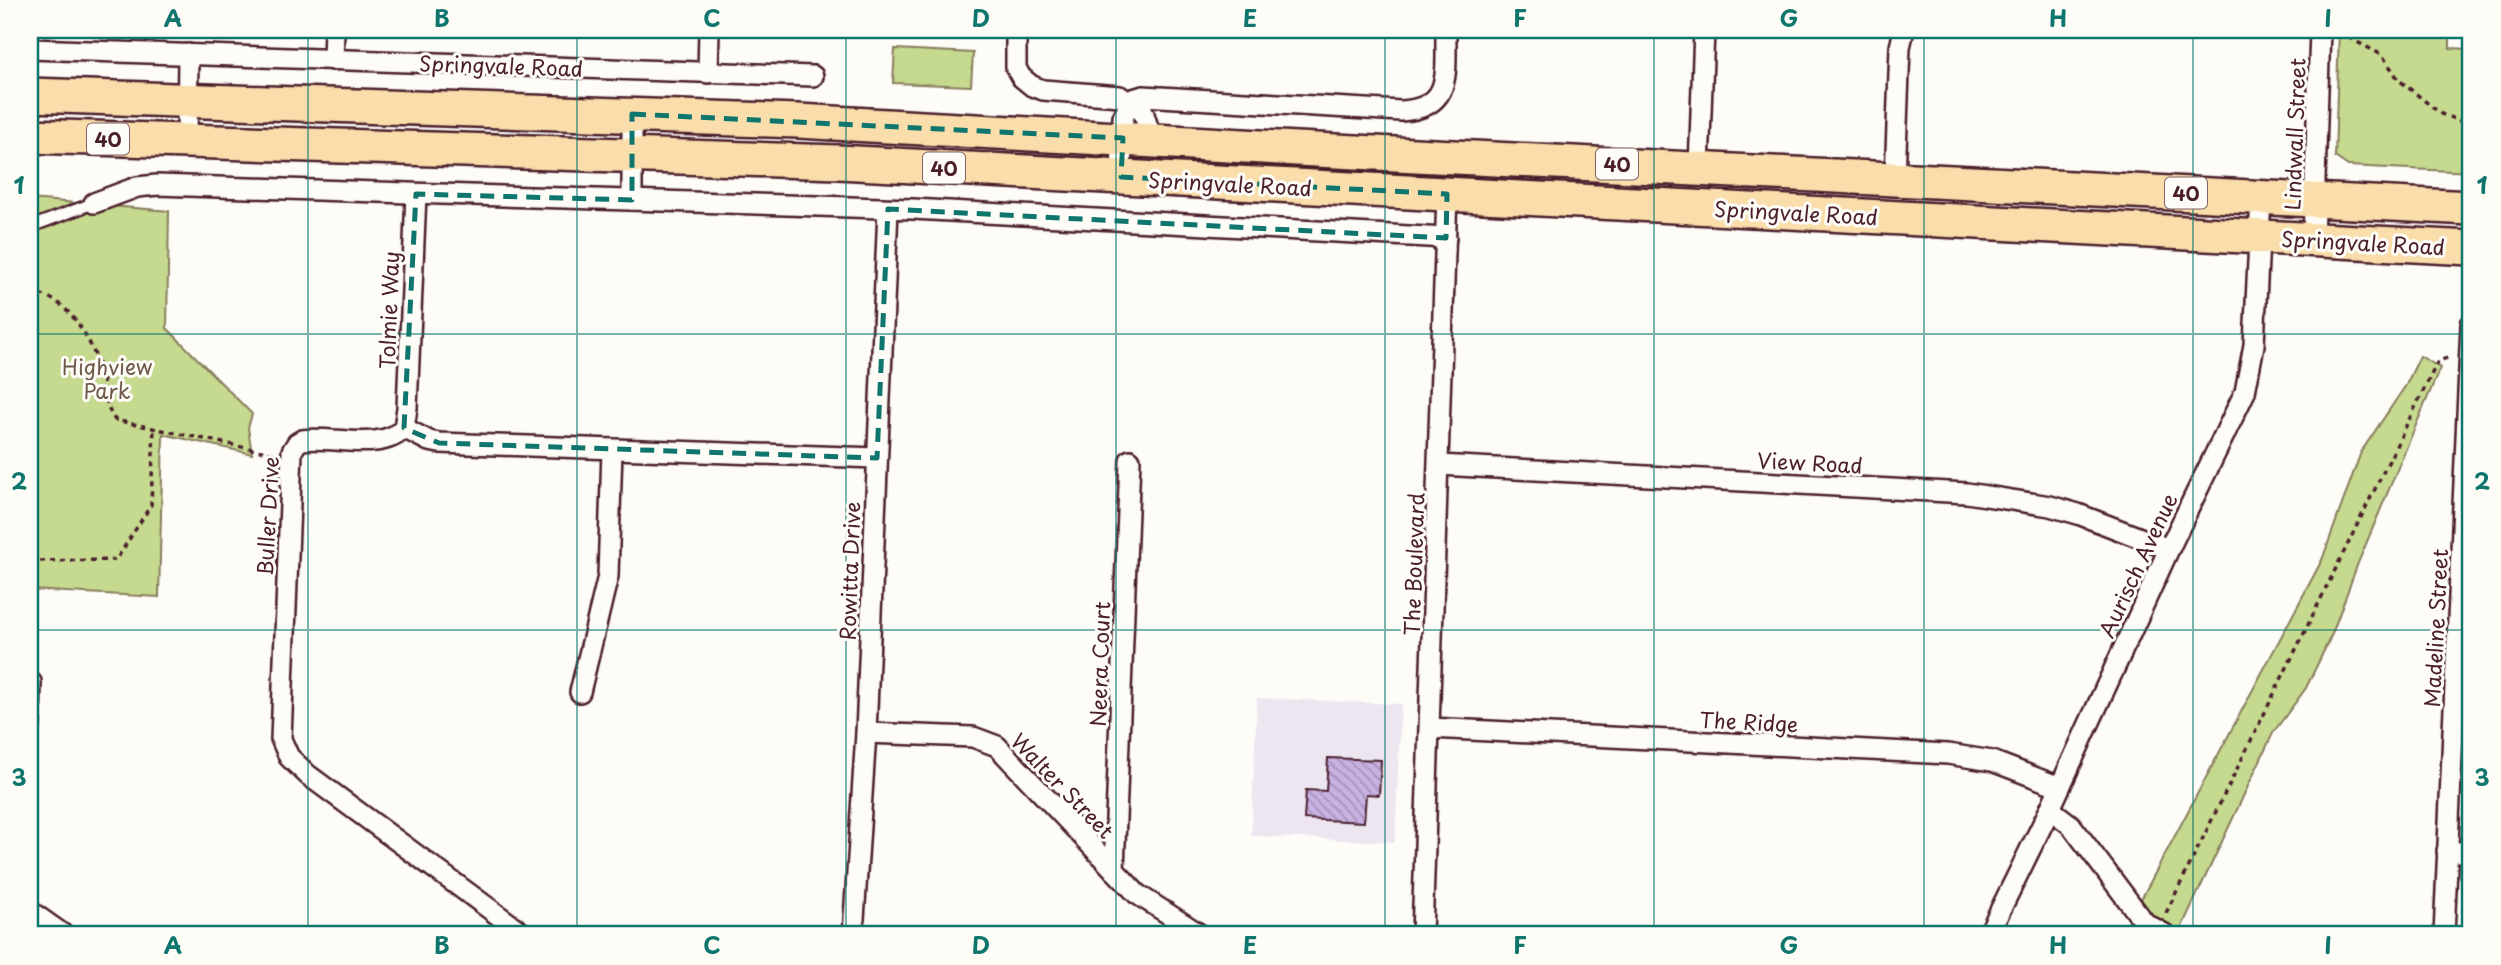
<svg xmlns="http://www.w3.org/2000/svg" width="2501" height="965" font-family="'Playpen Sans',sans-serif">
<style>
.built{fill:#ede6f1}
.park{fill:#c5d98f;stroke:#887c5d;stroke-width:2}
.building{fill:url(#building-back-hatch);stroke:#4a1f2b;stroke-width:2}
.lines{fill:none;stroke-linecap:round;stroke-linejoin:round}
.service-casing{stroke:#4a1f2b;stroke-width:15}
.minor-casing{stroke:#4a1f2b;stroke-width:24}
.trunk-casing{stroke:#4a1f2b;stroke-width:38}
.path{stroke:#4a1f2b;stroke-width:3.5;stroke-dasharray:5 5;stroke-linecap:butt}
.service{stroke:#fdfcf7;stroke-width:10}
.minor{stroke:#fdfcf7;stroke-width:19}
.trunk{stroke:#f9deab;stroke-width:33}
.marked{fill:none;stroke:#0f766e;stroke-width:5;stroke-dasharray:14 9;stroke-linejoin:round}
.grid{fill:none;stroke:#0f766e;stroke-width:2;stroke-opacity:0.55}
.labels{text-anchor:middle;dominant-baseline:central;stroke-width:6;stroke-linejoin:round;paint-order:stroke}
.shield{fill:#fdfcf7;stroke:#806168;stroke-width:2}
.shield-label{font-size:19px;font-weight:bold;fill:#4a1f2b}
.street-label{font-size:21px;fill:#4a1f2b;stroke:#fdfcf7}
.park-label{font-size:21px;fill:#6f5749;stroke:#fdfcf7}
.neatline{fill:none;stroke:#0f766e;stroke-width:2.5}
.grid-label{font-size:23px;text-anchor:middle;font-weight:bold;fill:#0f766e}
</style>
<defs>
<pattern id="building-back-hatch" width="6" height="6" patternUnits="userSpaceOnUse" patternTransform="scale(1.75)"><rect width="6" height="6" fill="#c7b2e2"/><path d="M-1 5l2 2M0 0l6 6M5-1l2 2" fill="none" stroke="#a490b7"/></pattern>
</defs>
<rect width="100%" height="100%" fill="#fdfcf7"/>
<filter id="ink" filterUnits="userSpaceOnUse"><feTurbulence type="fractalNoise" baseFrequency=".0143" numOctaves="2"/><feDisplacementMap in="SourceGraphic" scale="14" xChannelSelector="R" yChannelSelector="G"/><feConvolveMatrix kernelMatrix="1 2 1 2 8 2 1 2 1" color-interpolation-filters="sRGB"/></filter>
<g filter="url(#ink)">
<path class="built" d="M1257,698L1401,704L1395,842L1251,836Z"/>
<g class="park">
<path d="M2339,30H2450V48L2471,49V172L2348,166L2335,157Z"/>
<path d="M895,49L973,53L971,86L893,83Z"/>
<path d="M30,199L169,211L167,328L252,414L248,428L252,454L163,434L159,597L30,590Z"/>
<path d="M2420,356L2440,368L2358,563L2332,634L2306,688L2273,733L2178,935H2122L2322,560L2361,452L2406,385Z"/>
</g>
<path class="building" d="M1328,758L1381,760L1379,795L1366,794L1364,822L1304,819L1306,790L1326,791Z"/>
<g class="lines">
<defs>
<path id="service" d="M30,227L94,203"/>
<g id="minor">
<path d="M1016,30V68L1021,77L1032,86L1043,90L1120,96L1130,105L1143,111L1152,140"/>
<path d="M30,49L813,76"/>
<path d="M333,60L334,30"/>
<path d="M708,73L709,30"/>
<path d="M1126,101L1143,96L1401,111C1454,108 1445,71 1446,30"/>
<path d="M187,141L188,54"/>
<path d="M1699,168L1704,30"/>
<path d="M1121,177L1123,117L1130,105"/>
<path d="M1895,178L1900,47L1904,30"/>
<path d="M632,200V114"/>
<path d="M94,203L137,187L157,185L913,209L1446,238"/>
<path d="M2313,240L2320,30"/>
<path d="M404,428C382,453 332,435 302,440L297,443L292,451L281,739L289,757L308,775L525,935"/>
<path d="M404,428L429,441L439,443L877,458"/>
<path d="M404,428L407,408L416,194"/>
<path d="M1439,465L1967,493L2050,506L2078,514L2169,549"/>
<path d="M580,692L608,576L612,450"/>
<path d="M30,725L31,682"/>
<path d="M1430,728L1948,754L1992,761L2060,787"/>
<path d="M866,733L973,737L997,746L1137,894L1201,935"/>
<path d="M2050,809L2071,825L2145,923L2166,935"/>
<path d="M2447,851L2471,853"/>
<path d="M1114,870L1130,460"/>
<path d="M30,911L64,935"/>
<path d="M853,935L866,733L888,209"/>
<path d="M1422,935L1447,194"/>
<path d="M1988,935L2050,809L2169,549L2245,392L2254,345L2261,197"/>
<path d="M2444,935L2471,324"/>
</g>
<g id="trunk">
<path d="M30,95L798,121L1297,149L2471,208"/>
<path d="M30,136L838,162L2471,248"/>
</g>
</defs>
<use href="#service" class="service-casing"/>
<use href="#minor" class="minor-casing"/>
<use href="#trunk" class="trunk-casing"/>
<g class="path">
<path d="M2340,33L2382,55L2399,80L2441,114L2471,125"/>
<path d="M30,293C66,294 90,337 100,369C106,387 103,404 115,420L275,454"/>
<path d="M30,561L116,560L151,505L154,427"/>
<path d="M2166,913L2438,361L2451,357"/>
</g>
<use href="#service" class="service"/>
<use href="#minor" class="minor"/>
<use href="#trunk" class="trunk"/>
</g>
</g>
<path class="marked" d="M632,114L1123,138L1121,177L1447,194L1446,238L888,209L877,458L439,443L404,428L416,194L632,200Z"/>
<path class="grid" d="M308,30V935M577,30V935M846,30V935M1116,30V935M1385,30V935M1654,30V935M1924,30V935M2193,30V935M30,334H2471M30,630H2471"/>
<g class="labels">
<g class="shield">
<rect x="87" y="123.5" width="42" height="31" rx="5"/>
<rect x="1596" y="148.5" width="42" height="31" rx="5"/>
<rect x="923" y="152.5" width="42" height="31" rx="5"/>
<rect x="2165" y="177.5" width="42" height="31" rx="5"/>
</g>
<g class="shield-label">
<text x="108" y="139">40</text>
<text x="1617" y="164">40</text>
<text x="944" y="168">40</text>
<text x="2186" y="193">40</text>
</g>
<g class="street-label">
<text transform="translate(501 65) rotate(2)">Springvale Road</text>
<text transform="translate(2294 134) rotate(-88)">Lindwall Street</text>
<text transform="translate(1230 183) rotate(3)">Springvale Road</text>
<text transform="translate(1796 212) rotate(3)">Springvale Road</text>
<text transform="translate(2363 242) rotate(3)">Springvale Road</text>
<text transform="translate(388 310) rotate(-88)">Tolmie Way</text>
<text transform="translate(1810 462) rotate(3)">View Road</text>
<text transform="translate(267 516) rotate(-87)">Buller Drive</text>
<text transform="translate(1413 564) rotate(-88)">The Boulevard</text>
<text transform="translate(2137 565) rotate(-65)">Aurisch Avenue</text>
<text transform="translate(849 571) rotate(-88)">Rowitta Drive</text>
<text transform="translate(2435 628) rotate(-87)">Madeline Street</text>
<text transform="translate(1099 664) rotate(-88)">Neera Court</text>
<text transform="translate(1749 721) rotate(3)">The Ridge</text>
<text transform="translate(1063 785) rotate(46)">Walter Street</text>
</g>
<g class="park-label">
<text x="107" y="366">Highview<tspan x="107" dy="24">Park</tspan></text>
</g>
</g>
<rect width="2501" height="965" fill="none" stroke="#fdfcf7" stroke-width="77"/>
<rect x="38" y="38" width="2424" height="888" class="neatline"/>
<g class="grid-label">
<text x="173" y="27">A</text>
<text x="442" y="27">B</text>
<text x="712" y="27">C</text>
<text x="981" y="27">D</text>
<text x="1250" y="27">E</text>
<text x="1520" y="27">F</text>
<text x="1789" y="27">G</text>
<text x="2058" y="27">H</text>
<text x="2328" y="27">I</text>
<text x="19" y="194">1</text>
<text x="2482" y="194">1</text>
<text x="19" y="490">2</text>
<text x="2482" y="490">2</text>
<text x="19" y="786">3</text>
<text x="2482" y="786">3</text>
<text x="173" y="954">A</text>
<text x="442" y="954">B</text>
<text x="712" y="954">C</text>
<text x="981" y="954">D</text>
<text x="1250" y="954">E</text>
<text x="1520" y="954">F</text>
<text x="1789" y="954">G</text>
<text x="2058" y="954">H</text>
<text x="2328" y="954">I</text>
</g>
</svg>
